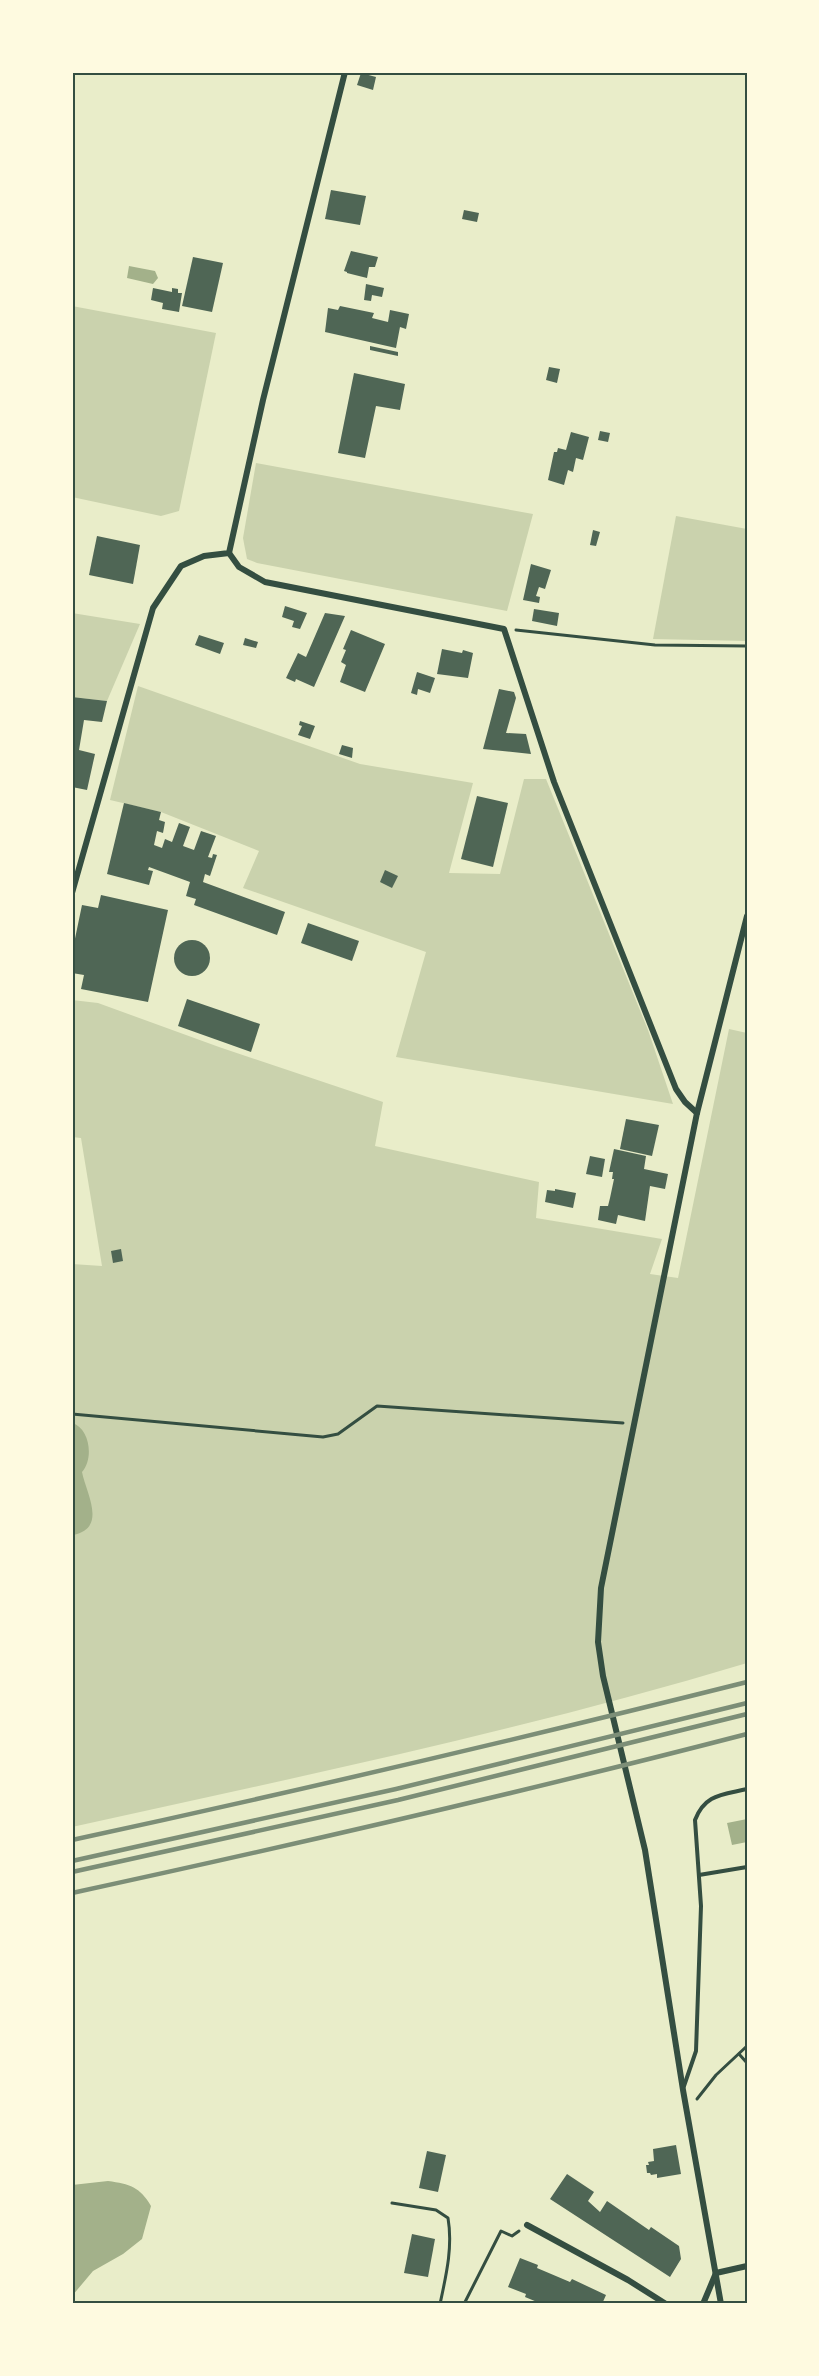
<svg xmlns="http://www.w3.org/2000/svg" width="819" height="2376" font-family="'Roboto Condensed',sans-serif">
<style>
.green{fill:#cad2ad}
.water{fill:#a3b18a}
.building{fill:#4f6655}
.lines{fill:none;stroke-linecap:round;stroke-linejoin:round}
.path{stroke:#344e41;stroke-width:3}
.service{stroke:#344e41;stroke-width:4}
.minor{stroke:#344e41;stroke-width:6}
.rail{stroke:#7c8e77;stroke-width:4.5}
.neatline{fill:none;stroke:#344e41;stroke-width:2}
</style>
<rect width="100%" height="100%" fill="#e9edc9"/>
<g class="green">
<path d="M72,306L216,333L179,511L161,516L72,497Z"/>
<path d="M256,463L533,514L507,611L257,563L247,559L243,538Z"/>
<path d="M676,516L747,529V641L653,639Z"/>
<path d="M72,613L140,624L107,701L72,697Z"/>
<path d="M138,686L360,764L473,783L449,873L500,874L524,779H546L648,1030L673,1104L396,1057L426,952L243,888L259,851L161,812L110,800Z"/>
<path d="M72,1000L98,1003L219,1047L383,1102L375,1146L539,1182L536,1218L662,1239L650,1274L678,1278L729,1029L747,1033V1663C525,1730 298,1777 72,1827V1264L102,1266L81,1138L72,1137Z"/>
</g>
<g class="water">
<path d="M129,266L155,271L158,278L153,284L127,278Z"/>
<path d="M72,1423C90,1428 94,1459 82,1472C86,1493 108,1528 73,1535Z"/>
<path d="M747,1819V1842L732,1845L727,1823Z"/>
<path d="M108,2181C130,2184 140,2187 151,2206L142,2239L123,2254L93,2271L72,2296V2185Z"/>
</g>
<g class="building">
<path d="M361,73L376,77L373,90L357,85Z"/>
<path d="M331,190L366,196L360,225L325,219Z"/>
<path d="M464,210L479,213L477,222L462,219Z"/>
<path d="M351,251L378,257L375,267H369L367,278L347,273V272L344,271Z"/>
<path d="M193,257L223,263L212,312L182,306Z"/>
<path d="M366,284L384,288L382,297L372,295L371,301L364,300Z"/>
<path d="M153,288L172,292V288L178,289V293H182L179,312L162,309L163,303L151,300Z"/>
<path d="M340,306L374,313L372,318L388,322L390,310L409,314L406,329L400,327L396,348L325,332L328,308L338,310Z"/>
<path d="M370,346L398,352V356L370,350Z"/>
<path d="M549,367L560,369L557,383L546,380Z"/>
<path d="M354,373L405,384L400,410L376,406L365,458L338,453Z"/>
<path d="M600,431L610,433L608,442L598,440Z"/>
<path d="M571,432L589,437L583,460L576,458L573,472L568,470L564,485L548,480L554,452H557L558,448L566,450Z"/>
<path d="M593,530L600,532L596,546L590,545Z"/>
<path d="M97,536L140,545L133,584L89,575Z"/>
<path d="M531,564L551,570L545,589L539,587L536,596L540,597L539,603L523,600Z"/>
<path d="M285,606L307,613L300,629L292,627L294,621L282,617Z"/>
<path d="M534,609L559,613L557,626L532,621Z"/>
<path d="M325,613L345,616L314,687L296,679L295,682L286,678L298,653L306,657Z"/>
<path d="M351,630L385,644L365,692L340,682L346,665L341,662L346,650L343,649Z"/>
<path d="M199,635L224,643L220,654L195,645Z"/>
<path d="M245,638L258,642L256,648L243,645Z"/>
<path d="M442,649L462,653L463,650L473,653L468,678L437,674Z"/>
<path d="M417,672L435,678L430,693L418,689L417,695L411,693Z"/>
<path d="M499,689L514,692L516,698L506,733L526,734L531,754L483,749Z"/>
<path d="M72,697L107,701L102,722L84,720L79,750L95,754L87,790L72,787Z"/>
<path d="M300,721L315,726L310,739L298,735L302,726L299,725Z"/>
<path d="M342,745L353,748L352,758L339,754Z"/>
<path d="M477,796L508,803L493,867L461,859Z"/>
<path d="M124,803L161,812L159,820L165,822L163,833L157,831L154,845L162,848L165,839L172,842L179,823L190,827L183,846L194,850L201,831L216,836L208,857L212,858L213,854L217,855L210,876L205,874L203,882L285,912L277,935L194,905L196,899L186,896L190,882L149,867L148,870L153,871L149,885L107,874Z"/>
<path d="M385,870L398,876L392,888L380,882Z"/>
<path d="M101,895L168,910L148,1002L81,989L84,975L72,973V953L82,905L98,908Z"/>
<path d="M308,923L359,941L352,961L301,943Z"/>
<circle cx="192" cy="958" r="18"/>
<path d="M187,999L260,1024L251,1052L178,1026Z"/>
<path d="M626,1119L659,1125L652,1156L620,1149Z"/>
<path d="M614,1149L646,1156L644,1169L668,1174L665,1189L650,1186L645,1221L618,1215L616,1224L598,1220L600,1206H608L610,1198L614,1179H612L613,1172H609Z"/>
<path d="M590,1156L605,1159L602,1177L586,1174Z"/>
<path d="M555,1189L576,1193L573,1208L545,1202L547,1190L555,1191Z"/>
<path d="M121,1249L123,1261L113,1263L111,1251Z"/>
<path d="M676,2145L681,2174L657,2178V2174L651,2175L650,2173H647L646,2165H649L648,2162L654,2161L653,2149Z"/>
<path d="M427,2151L446,2155L438,2192L419,2188Z"/>
<path d="M567,2174L594,2192L588,2201L600,2212L607,2201L649,2230L651,2227L679,2246L681,2259L670,2277L550,2199Z"/>
<path d="M412,2234L435,2239L428,2277L404,2273Z"/>
<path d="M520,2258L538,2265L537,2268L570,2282L572,2279L606,2295L602,2304H542L525,2297L526,2294L508,2287Z"/>
</g>
<g class="lines">
<g class="path">
<path d="M516,630L655,645L747,646"/>
<path d="M72,1414L323,1437L338,1434L377,1406L623,1423"/>
<path d="M739,2054L747,2063"/>
<path d="M697,2099L716,2075L747,2046"/>
<path d="M392,2203L436,2210L448,2218C453,2247 446,2276 440,2304"/>
<path d="M464,2304L501,2231L512,2236L519,2231"/>
</g>
<g class="service">
<path d="M699,1875L747,1867"/>
<path d="M684,2086L696,2051L701,1906L695,1820C705,1794 722,1795 747,1789"/>
</g>
<g class="minor">
<path d="M229,553L239,567L265,582L504,629L554,782L676,1089L685,1102L697,1113"/>
<path d="M72,893L153,608L181,566L204,556L229,553L263,400L345,72"/>
<path d="M527,2225L628,2280L666,2304"/>
<path d="M703,2304L716,2273L747,2266"/>
<path d="M721,2304L683,2090L645,1850L603,1676L598,1642L601,1588L697,1113L747,916"/>
</g>
<g class="rail">
<path d="M72,1840C298,1791 523,1738 747,1682"/>
<path d="M72,1861L396,1789L747,1703"/>
<path d="M72,1872L398,1800L747,1714"/>
<path d="M72,1893C298,1844 523,1792 747,1734"/>
</g>
</g>
<rect width="819" height="2376" fill="none" stroke="#fefae0" stroke-width="147"/>
<rect x="74" y="74" width="672" height="2228" class="neatline"/>
</svg>
